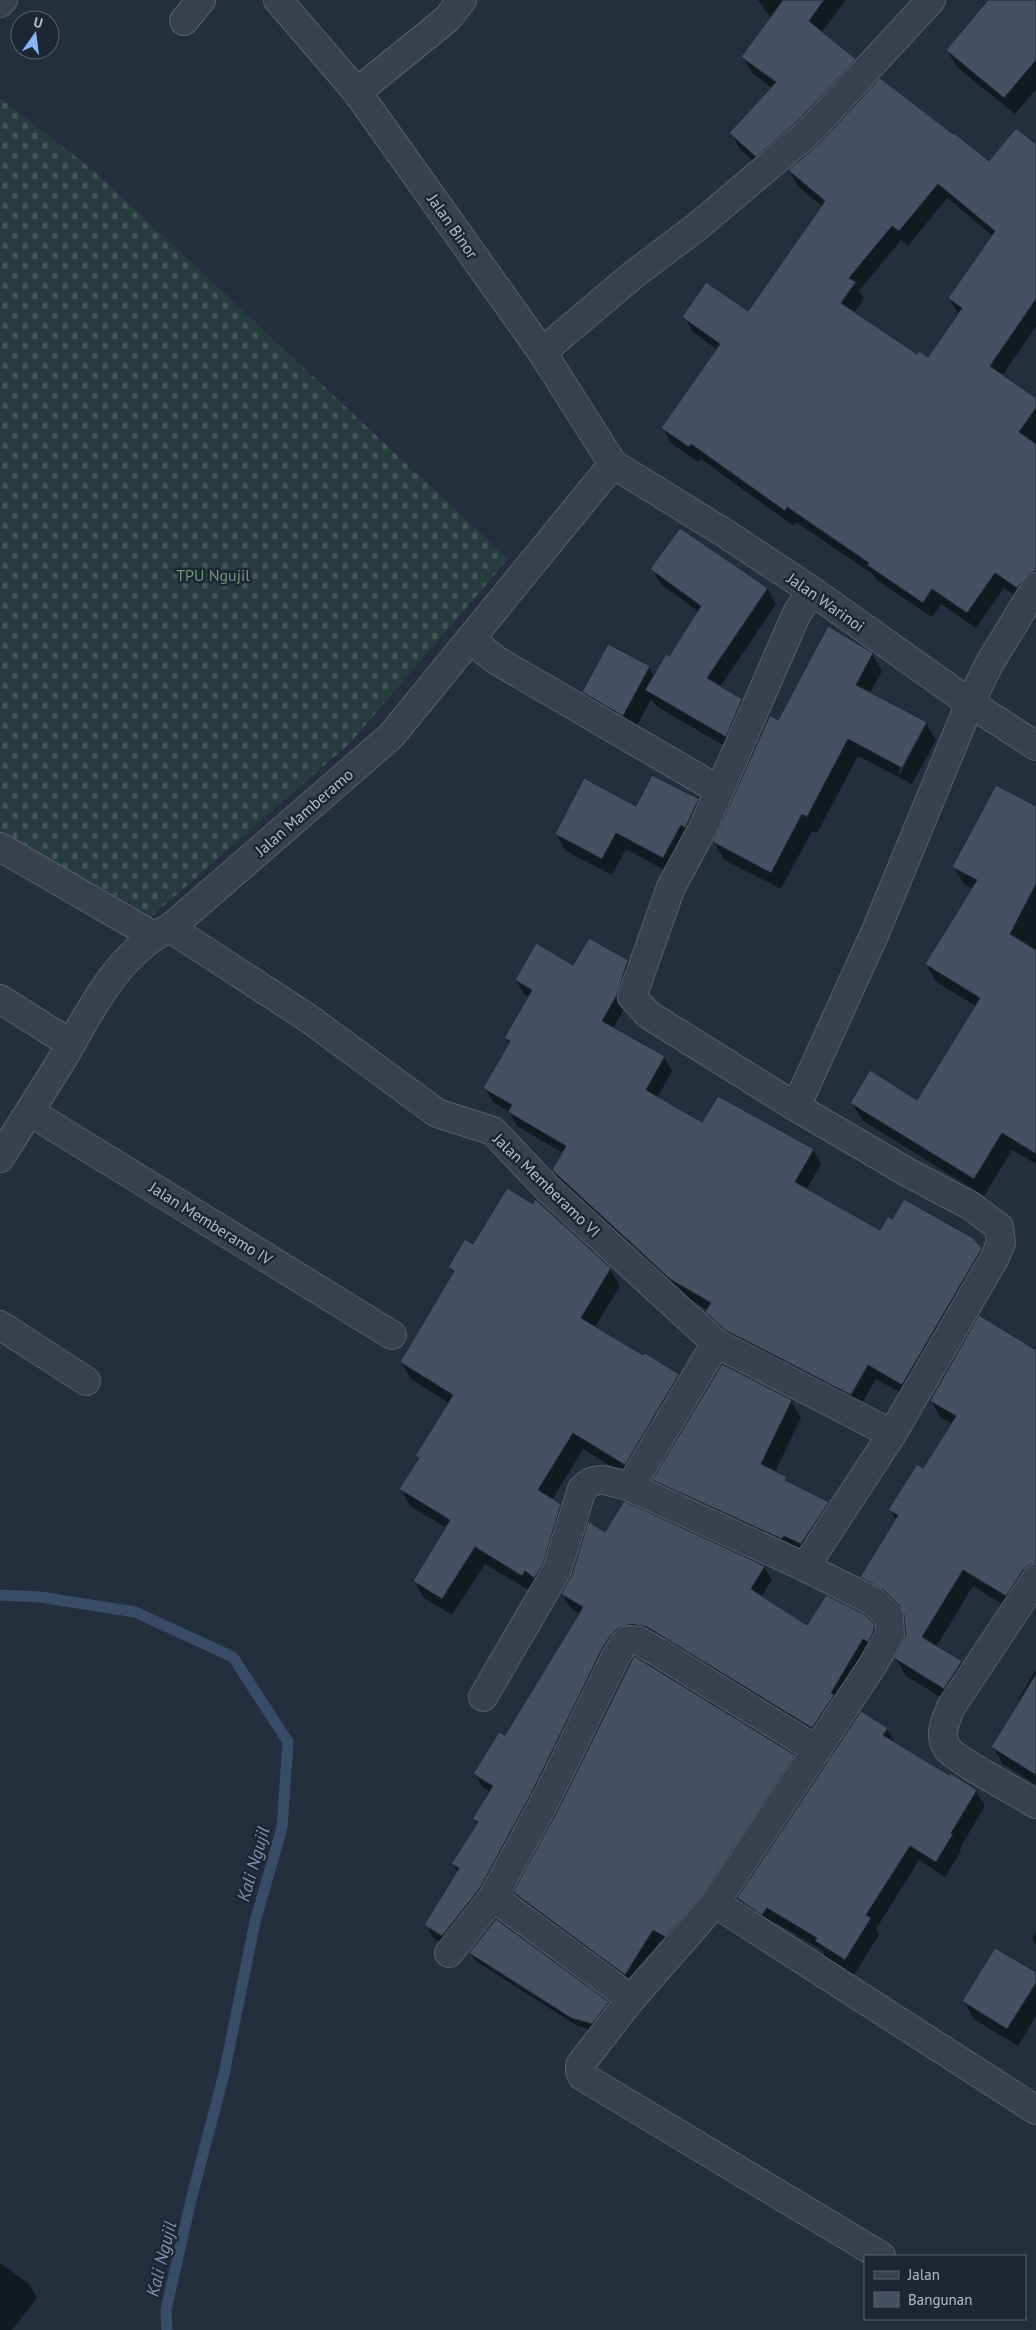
<svg xmlns="http://www.w3.org/2000/svg" width="1036" height="2330" font-family="'PT Sans',sans-serif">
<style>
.cemetery{fill:url(#cemetery-stones)}
.shadow{fill:#0007;fill-rule:evenodd}
.lines{fill:none;stroke-linecap:round;stroke-linejoin:round}
.stream{stroke:#394c67;stroke-width:11}
.building{fill:#455162;stroke:#1f2835;fill-rule:evenodd}
.minor-casing{stroke:#565f6c;stroke-width:30}
.minor{stroke:#38414e;stroke-width:28}
.labels{text-anchor:middle;dominant-baseline:central;stroke-width:5;stroke-linejoin:round;paint-order:stroke}
.street-label{font-size:16px;fill:#b4bcc9;stroke:#1d2633}
.park-label{font-size:16px;fill:#6b9a76;stroke:#1d2633}
.water-label{font-size:18px;font-style:italic;fill:#7c92b1;stroke:#1d2633}
</style>
<defs>
<pattern id="cemetery-stones" width="16" height="16" patternUnits="userSpaceOnUse" patternTransform="scale(1.25)"><rect width="16" height="16" fill="#263c3f"/><path d="M2 7V4a2 2 0 0 1 4 0v3zM10 15v-3a2 2 0 0 1 4 0v3z" fill="#435659"/></pattern>
</defs>
<rect width="100%" height="100%" fill="#242f3e"/>
<path class="cemetery" d="M0,98L94,171L508,559L350,743L152,916L0,832Z"/>
<g class="shadow">
<path d="M758,0H846L821,33L855,59L864,76L766,172L740,149L731,133L772,88L752,73L743,57L771,18Z"/>
<path d="M989,0H1036V89L1015,114L957,67L947,50Z"/>
<path d="M1036,146V326L1002,376L1036,399V590L1026,603L1004,588L976,628L941,604L932,617L877,580L874,575L796,522L794,526L701,459L698,462L671,443L663,428L718,350L693,332L684,317L748,312L823,207L798,186L789,171L989,163ZM947,198L993,236L949,298L958,314L928,359L917,356L854,313L864,298L859,291L901,240L908,246Z"/>
<path d="M652,569L767,588L776,604L720,687L741,700L751,716L735,752L656,706L651,699L633,733L594,709L584,692L649,667L654,677L699,612L661,584Z"/>
<path d="M872,654L882,671L870,693L926,723L936,740L912,784L858,756L817,833L812,831L781,889L724,860L714,842L779,722ZM921,730H923L900,774L898,773Z"/>
<path d="M698,800L708,817L673,875L626,849L612,875L566,851L556,834L636,807Z"/>
<path d="M1036,808V1164L1012,1150L984,1196L862,1120L852,1103L917,1101L976,1006L936,982L926,964L973,889L964,884L954,867Z"/>
<path d="M627,961L636,975L624,1009L613,1028L664,1057L672,1071L657,1098L703,1124L813,1150L821,1164L806,1190L880,1231L981,1249L989,1263L911,1398L876,1379L859,1408L734,1344L715,1326L707,1312L708,1310L679,1293L561,1184L553,1170L563,1153L517,1126L509,1112L493,1102L485,1088L510,1044L506,1038L530,997L524,994L516,980L574,966Z"/>
<path d="M474,1246L610,1269L620,1286L595,1327L644,1357L678,1375L688,1392L635,1481L583,1449L552,1500L560,1505L570,1522L532,1592L485,1564L452,1615L424,1598L414,1581L447,1528L410,1506L401,1489L419,1460L417,1456L449,1403L411,1379L401,1362L454,1274L449,1267Z"/>
<path d="M1036,1351V1585L1016,1613L973,1586L936,1647L961,1662L971,1679L954,1705L906,1676L896,1658L907,1635L906,1618L895,1607L872,1594L862,1577L896,1520L890,1510L924,1469L952,1424L941,1418L931,1401Z"/>
<path d="M791,1401L801,1418L775,1472L786,1478L789,1484L828,1503L838,1520L812,1561L664,1497L654,1480Z"/>
<path d="M605,1533L764,1567L772,1580L761,1597L807,1626L873,1625L881,1638L820,1741L638,1637L450,1948L433,1938L426,1925L458,1873L453,1864L477,1825L474,1819L491,1792L482,1787L475,1774L505,1737L580,1614L570,1607L562,1594Z"/>
<path d="M1035,1671L1036,1672V1785L1003,1764L993,1747L1020,1703L1018,1700Z"/>
<path d="M887,1729L897,1745L976,1791L985,1806L960,1848L961,1851L945,1877L919,1860L876,1929L879,1935L854,1975L825,1957L822,1950L776,1923L771,1930L747,1914L738,1898Z"/>
<path d="M794,1755L801,1768L672,1948L660,1941L632,1986L522,1905L515,1892Z"/>
<path d="M1036,1932V1945L1032,1938Z"/>
<path d="M471,1953L608,2003L613,2011L597,2032L576,2025L476,1961Z"/>
<path d="M1036,1974V2016L1018,2046L974,2019L964,2001Z"/>
<path d="M0,2263L29,2284L37,2298L12,2330H0Z"/>
</g>
<g class="lines">
<path class="stream" d="M0,1595L40,1597L135,1612L233,1657L288,1742L282,1828L255,1922L224,2074L191,2200L166,2310L167,2330"/>
</g>
<g class="building">
<path d="M783,0H824L809,21L856,59L799,120L756,157L729,133L776,82L741,57Z"/>
<path d="M988,0H1036V60L1004,98L946,50Z"/>
<path d="M880,78L953,134L954,133L989,161L1016,128L1036,144V299L990,366L1036,398V408L1019,432L1036,444V571L1028,574L1017,588L995,573L967,613L932,589L923,603L867,565L869,563L787,507L785,511L691,444L689,447L661,428L720,344L682,317L706,282L748,311L825,201L788,170L821,142ZM938,184L995,231L948,298L962,308L928,357L919,351L917,354L841,303L856,282L849,278L892,226L899,231Z"/>
<path d="M680,528L768,588L707,678L742,699L726,737L645,690L666,654L669,656L701,606L650,569Z"/>
<path d="M828,626L873,653L856,685L927,722L902,768L848,739L807,817L802,814L771,873L713,842L770,715L778,720Z"/>
<path d="M608,644L650,666L623,716L582,692Z"/>
<path d="M652,775L699,799L685,828L681,825L663,858L616,833L602,859L555,834L584,778L636,806Z"/>
<path d="M996,785L1036,806V884L1010,934L1036,950V1154L1002,1133L974,1179L850,1103L870,1070L917,1100L980,998L925,964L977,880L952,867Z"/>
<path d="M589,938L628,960L617,995L602,1021L665,1056L646,1090L702,1122L718,1096L814,1149L795,1182L880,1230L888,1216L892,1219L904,1199L973,1238L982,1248L902,1385L868,1365L851,1395L725,1330L705,1312L711,1303L670,1279L552,1170L566,1146L508,1112L512,1105L483,1088L510,1041L504,1038L532,990L515,980L536,943L573,965Z"/>
<path d="M507,1188L533,1204L535,1199L611,1268L581,1318L643,1355L645,1353L679,1374L625,1465L573,1433L538,1490L561,1504L543,1564L534,1578L525,1571L522,1576L475,1547L442,1599L413,1581L450,1520L399,1489L419,1458L415,1456L453,1395L400,1362L454,1271L448,1267L465,1239L473,1244Z"/>
<path d="M979,1315L1036,1350V1564L1029,1565L1023,1570L1006,1596L963,1570L922,1637L962,1661L944,1689L894,1658L906,1635L904,1615L900,1606L884,1590L860,1577L898,1515L888,1510L917,1464L923,1468L956,1416L930,1401Z"/>
<path d="M722,1364L792,1400L761,1464L787,1477L785,1480L829,1502L801,1544L784,1536L782,1539L652,1480Z"/>
<path d="M624,1501L765,1566L751,1589L807,1625L826,1595L864,1614L874,1624V1631L868,1642L863,1639L831,1693L834,1695L812,1728L647,1627L630,1624L619,1628L610,1636L602,1649L532,1792L480,1888L442,1936L424,1925L459,1868L451,1864L478,1822L472,1819L493,1786L473,1774L499,1732L505,1735L583,1607L561,1594L572,1575L588,1521L605,1532Z"/>
<path d="M634,1656L795,1755L703,1894L665,1937L653,1930L625,1975L513,1892L560,1806Z"/>
<path d="M1036,1674V1775L991,1747Z"/>
<path d="M861,1711L888,1728L883,1735L949,1775L950,1773L977,1790L951,1833L953,1834L936,1862L910,1846L866,1915L871,1918L845,1960L815,1941L817,1938L767,1908L762,1915L737,1898Z"/>
<path d="M496,1919L609,2002L592,2024L571,2018L469,1953Z"/>
<path d="M995,1948L1036,1972V1983L1007,2029L962,2001Z"/>
</g>
<g class="lines">
<defs>
<g id="minor">
<path d="M278,0L357,92L542,352L613,464L723,532L812,591L970,703L1036,746"/>
<path d="M0,3L3,0"/>
<path d="M184,21L201,0"/>
<path d="M357,92L447,19L462,0"/>
<path d="M542,352L633,275L698,226L810,131L931,0"/>
<path d="M470,639L496,660L719,790"/>
<path d="M0,847L154,936"/>
<path d="M170,928L308,1018L437,1113L493,1131L547,1188L716,1343L892,1434"/>
<path d="M0,999L71,1044"/>
<path d="M796,1107L649,1015L632,997L671,887L703,828L797,613L812,591"/>
<path d="M30,1112L392,1335"/>
<path d="M0,1158C21,1125 42,1092 63,1058C91,1010 117,953 170,928L391,736L613,464"/>
<path d="M0,1325L86,1381"/>
<path d="M630,1487L805,1567"/>
<path d="M1036,1579L951,1707C946,1720 938,1734 947,1748C954,1759 1020,1794 1036,1804"/>
<path d="M483,1697L557,1570L582,1489C597,1473 611,1482 630,1487L716,1343"/>
<path d="M493,1897L631,1999"/>
<path d="M715,1903L1036,2110"/>
<path d="M449,1953L493,1897L546,1799L616,1656L623,1645L629,1640L639,1641L658,1652L817,1750"/>
<path d="M881,2256L582,2076L580,2071V2065L631,1999L715,1903L872,1666L890,1635L889,1617L873,1601L805,1567L892,1434L994,1259L1001,1243L999,1227L971,1206L907,1172L796,1107L875,933L970,703L989,664L1036,587"/>
</g>
</defs>
<use href="#minor" class="minor-casing"/>
<use href="#minor" class="minor"/>
</g>
<g class="labels">
<g class="street-label">
<text transform="translate(453 226) rotate(55)">Jalan Binor</text>
<text transform="translate(826 602) rotate(35)">Jalan Warinoi</text>
<text transform="translate(304 812) rotate(-41)">Jalan Mamberamo</text>
<text transform="translate(547 1185) rotate(44)">Jalan Memberamo VI</text>
<text transform="translate(211 1223) rotate(32)">Jalan Memberamo IV</text>
</g>
<g class="park-label">
<text x="213" y="575">TPU Ngujil</text>
</g>
<g class="water-label">
<text transform="translate(253 1864) rotate(-74)">Kali Ngujil</text>
<text transform="translate(161 2259) rotate(-76)">Kali Ngujil</text>
</g>
</g>
<rect x="864" y="2255" width="162" height="65" fill="#1d2633" stroke="#59626f"/>
<rect x="874" y="2271" width="25" height="8" fill="#38414e" stroke="#59626f"/>
<text x="908" y="2280" font-size="15" fill="#b4bcc9">Jalan</text>
<rect x="874" y="2292" width="25" height="15" fill="#455162" stroke="#59626f"/>
<text x="908" y="2305" font-size="15" fill="#b4bcc9">Bangunan</text>
<g transform="translate(35 35) rotate(14)"><circle r="24" fill="#1d2633" stroke="#59626f"/>
<path d="M0-4L9 19L0 12L-9 19Z" fill="#8ab4f8"/>
<text y="-8" font-size="14" font-weight="bold" text-anchor="middle" fill="#b4bcc9">U</text>
</g>
</svg>
